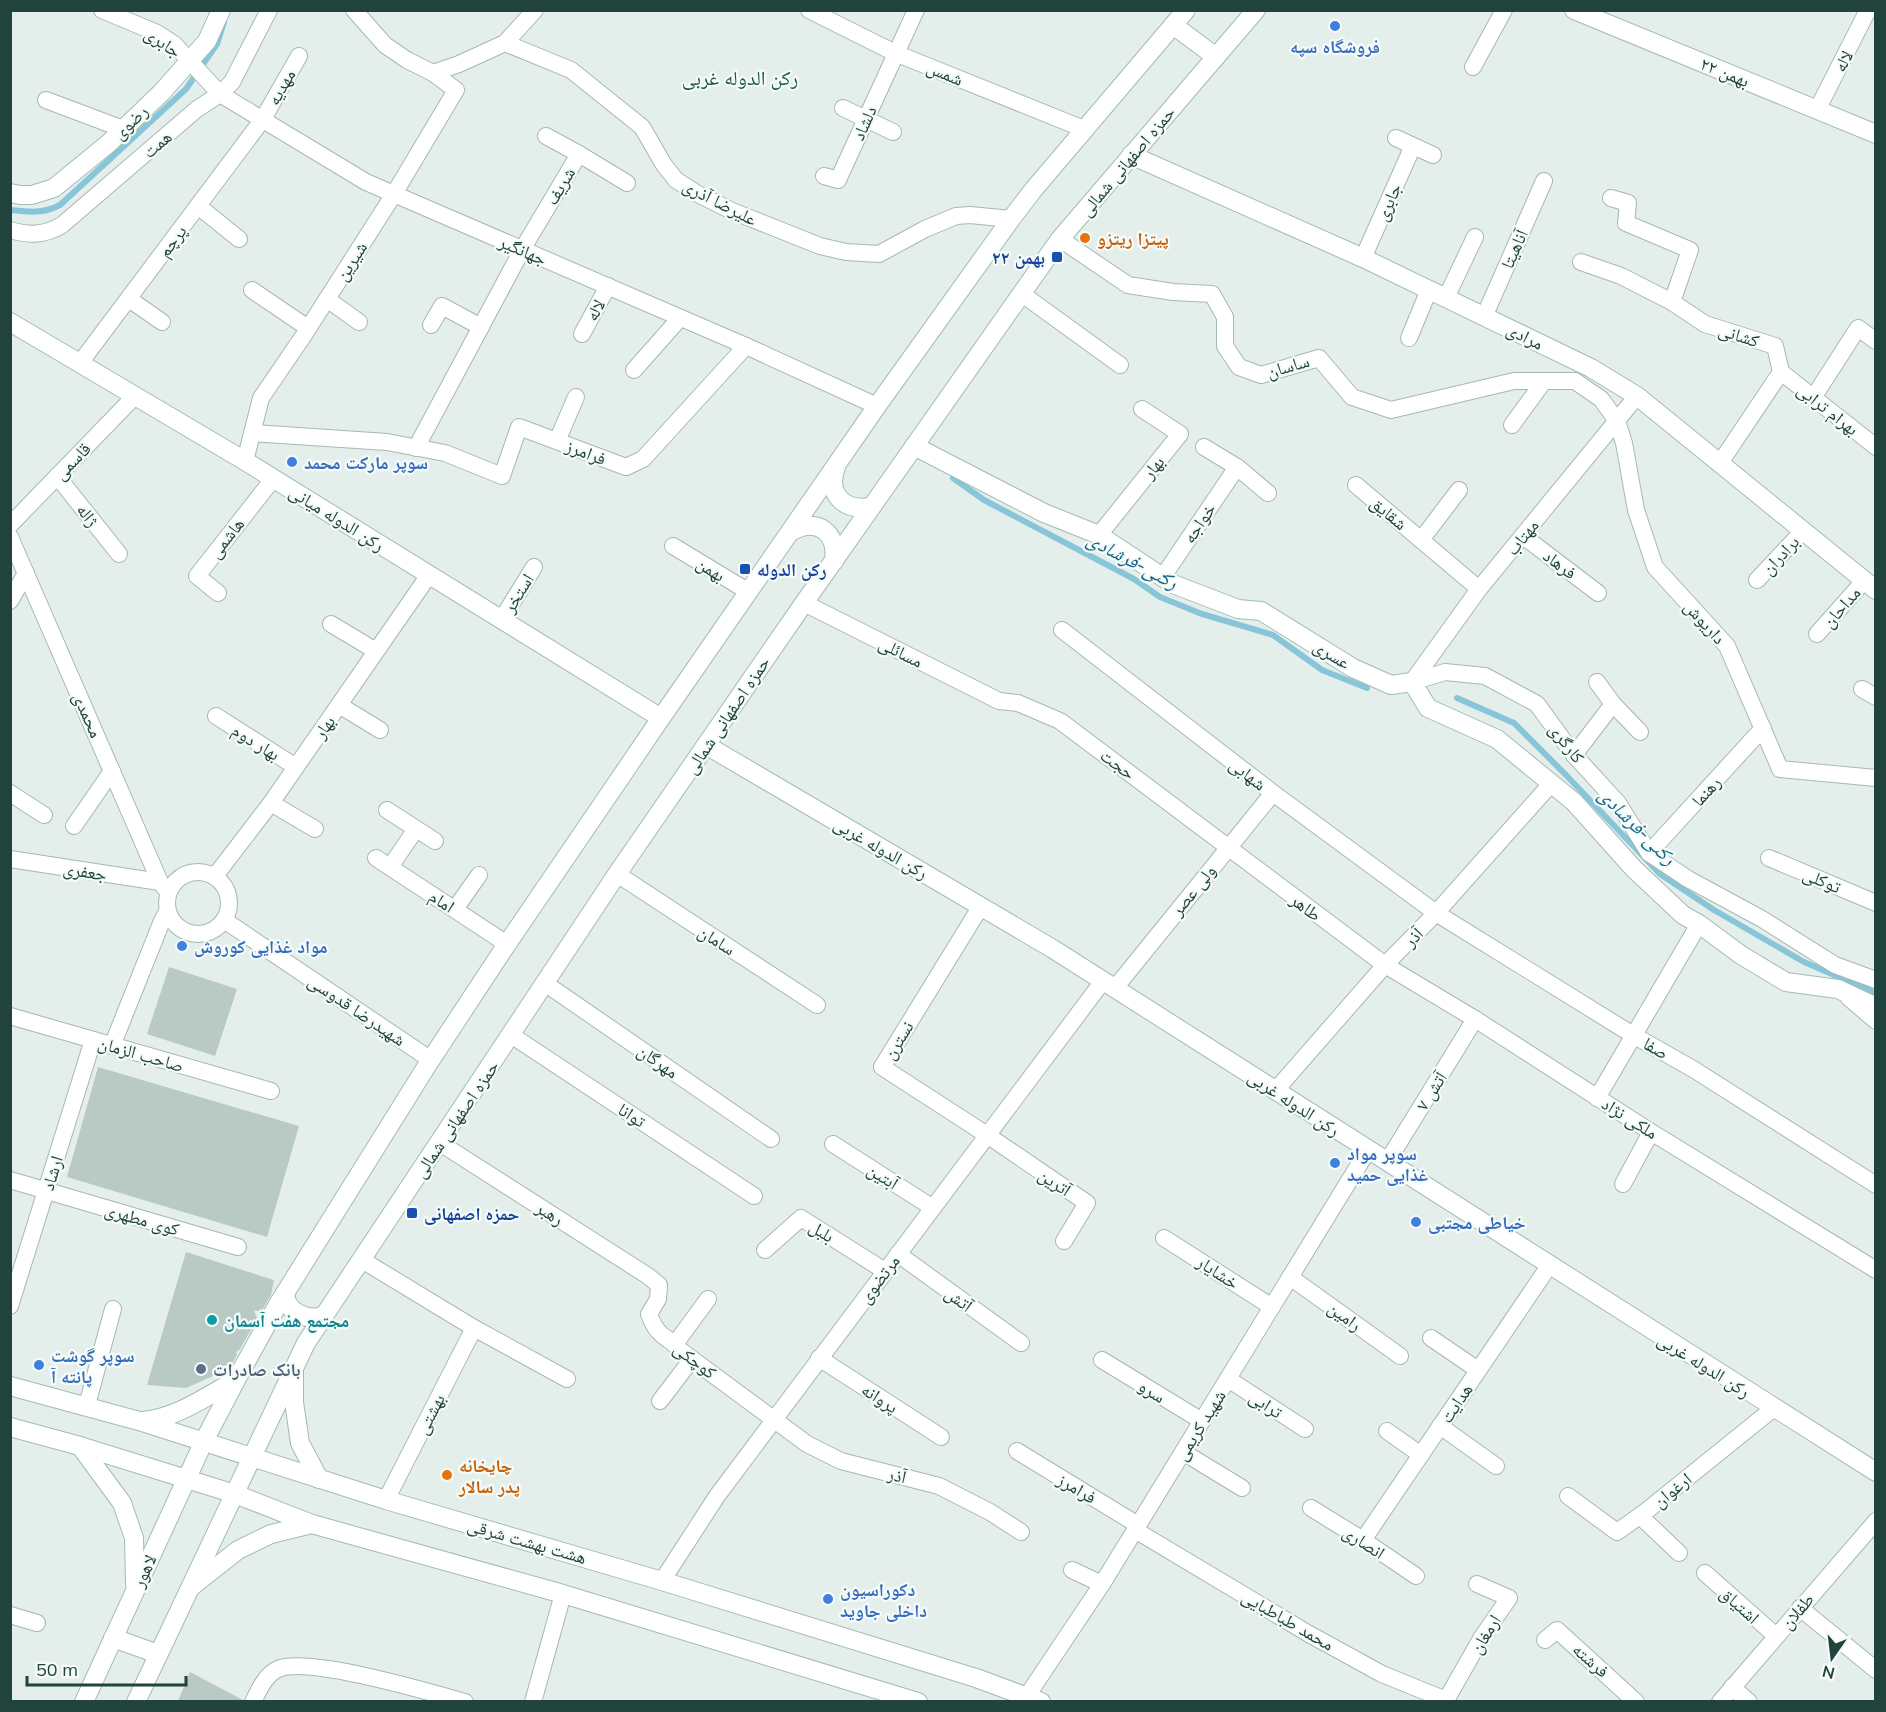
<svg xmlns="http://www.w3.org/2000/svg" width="1886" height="1712" font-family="Mulish,'Noto Naskh Arabic',sans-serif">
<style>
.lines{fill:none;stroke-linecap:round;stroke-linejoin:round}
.stream{stroke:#88c5d9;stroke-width:6}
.building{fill:#b9cac4}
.street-casing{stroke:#a6b8b3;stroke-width:18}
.secondary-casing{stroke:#a1bcb5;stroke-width:20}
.street{stroke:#fff;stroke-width:16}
.secondary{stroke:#fff;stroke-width:18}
.shop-dot{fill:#3f7fe0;stroke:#f5fbf9;stroke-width:2}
.food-dot{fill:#e8710a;stroke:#f5fbf9;stroke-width:2}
.transit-dot{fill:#1a4fb4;stroke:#f5fbf9;stroke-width:2}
.culture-dot{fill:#0f9aa8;stroke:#f5fbf9;stroke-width:2}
.service-dot{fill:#5c6f8a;stroke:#f5fbf9;stroke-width:2}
.labels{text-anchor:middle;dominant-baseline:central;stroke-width:4.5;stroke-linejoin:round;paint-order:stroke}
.street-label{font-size:18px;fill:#21433d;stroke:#f5fbf9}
.shop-label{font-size:18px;font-weight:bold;fill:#366cbe;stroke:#f5fbf9;text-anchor:start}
.food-label{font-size:18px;font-weight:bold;fill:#c56008;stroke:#f5fbf9;text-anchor:start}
.transit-label{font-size:18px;font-weight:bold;fill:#164399;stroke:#f5fbf9;text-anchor:start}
.culture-label{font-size:18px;font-weight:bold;fill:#0d838f;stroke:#f5fbf9;text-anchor:start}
.service-label{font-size:18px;font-weight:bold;fill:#4e5e75;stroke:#f5fbf9;text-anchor:start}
.neighbourhood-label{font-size:20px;fill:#1b574e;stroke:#f5fbf9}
.water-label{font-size:20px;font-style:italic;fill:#146886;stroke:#f5fbf9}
</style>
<rect width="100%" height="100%" fill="#e4efeb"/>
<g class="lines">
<g class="stream">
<path d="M10,210C29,212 43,214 60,205L186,89L217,44L224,22"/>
<path d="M953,478L984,500L1134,579L1160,597L1202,614L1273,635L1322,670L1367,688"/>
<path d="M1457,698L1514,723L1566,775L1660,874L1714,910L1804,962L1876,993"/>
</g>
</g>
<g class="building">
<path d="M169,967L237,989L215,1056L147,1034Z"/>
<path d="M98,1067L299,1126L267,1237L67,1177Z"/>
<path d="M186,1252L274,1280L271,1295L261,1312L254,1310L257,1319L240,1349L236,1352L237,1355L229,1369L186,1388L147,1385Z"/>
<path d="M190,1672L243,1700V1701H178Z"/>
</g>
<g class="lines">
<defs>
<g id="street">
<path d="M102,10L157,33L174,44L220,94L366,182L746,346L877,406"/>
<path d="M354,10L385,45L407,60L433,73L459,64L505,43L571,70L642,127L664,165L676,180L696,193L732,211L820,246L846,252L879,254L925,229L956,216L970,215L1011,219"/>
<path d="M809,10L895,53L1084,129"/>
<path d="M505,43L535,10"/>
<path d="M1473,67L1504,10"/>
<path d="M46,100L123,129"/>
<path d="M843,108L893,132"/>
<path d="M1817,110L1868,10"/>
<path d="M1396,138L1433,155"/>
<path d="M579,154L627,183"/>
<path d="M824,176L838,180L916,10"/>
<path d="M1611,198L1628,203L1626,223L1690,250L1672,302"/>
<path d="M198,206L239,239"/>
<path d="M10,230C30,236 45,235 62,225L197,109L220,94L232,82L269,10"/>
<path d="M1060,239L1128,285L1173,292L1212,294L1225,317V346L1239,367L1261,375L1319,358L1352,397L1391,410L1514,381H1575L1601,399L1617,421L1624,443L1636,510L1655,567L1727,646L1780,769L1876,778"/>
<path d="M1363,258L1413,146"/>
<path d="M1581,262L1621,276L1672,302L1705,324L1775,346L1781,372L1720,463"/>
<path d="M252,290L308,328"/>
<path d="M1022,294L1120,365"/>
<path d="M1446,298L1475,237"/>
<path d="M129,299L162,322"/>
<path d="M327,299L359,322"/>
<path d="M1484,317L1544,181"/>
<path d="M431,325L442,306L481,327"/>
<path d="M582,334L608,286"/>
<path d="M1409,338L1429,290"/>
<path d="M80,363L263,119L299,56"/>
<path d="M634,370L680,318"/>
<path d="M1781,372L1876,447"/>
<path d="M1813,398L1858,328L1876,341"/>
<path d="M1512,425L1544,381"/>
<path d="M252,433L387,442L445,453L502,476L519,427L626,467L643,459L746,346"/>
<path d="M557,441L576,397"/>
<path d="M1204,447L1237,467L1268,493"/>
<path d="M416,448L522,250L579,154L546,136"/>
<path d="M245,461L261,398L304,335L394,194L456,90L433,73"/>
<path d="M57,476L119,554"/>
<path d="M1356,485L1479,589"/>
<path d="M10,525L134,397"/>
<path d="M1099,535L1180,434L1142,409"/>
<path d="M1523,536L1598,593"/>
<path d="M10,537L160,882L168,892"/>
<path d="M1421,540L1459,490"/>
<path d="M673,546L749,592"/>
<path d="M1162,578L1237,467"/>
<path d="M1757,580L1803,531"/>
<path d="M218,593L197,576L273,479"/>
<path d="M10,601L26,573"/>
<path d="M804,603L999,701L1018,703L1060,721L1385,965L1475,1019L1651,1132L1876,1270"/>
<path d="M502,619L534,567"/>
<path d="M331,624L376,651"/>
<path d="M1062,630L1273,793L1436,913L1633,1035L1693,1069L1876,1185"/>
<path d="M1817,634L1864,581"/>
<path d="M1412,682L1445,672L1485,676L1537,704L1574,755L1618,803L1649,853L1688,879L1762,919L1835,965L1876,980"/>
<path d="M1412,682L1479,589L1637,396"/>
<path d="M1597,682L1613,704L1640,732"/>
<path d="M1862,689L1876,697"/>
<path d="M339,705L380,730"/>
<path d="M216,716L296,767"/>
<path d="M1574,755L1613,704"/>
<path d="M10,793L44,815"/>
<path d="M271,803L315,829"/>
<path d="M387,810L435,841"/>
<path d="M74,826L112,771"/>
<path d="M1649,853L1763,728"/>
<path d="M376,858L507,944"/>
<path d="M1769,858L1876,903"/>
<path d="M10,859L160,882"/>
<path d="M390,867L416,829"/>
<circle cx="198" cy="903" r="31"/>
<path d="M617,874L817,1005"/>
<path d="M215,876L271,803L429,575"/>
<path d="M981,906L882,1067L987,1135L1087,1203L1064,1241"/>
<path d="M455,909L479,875"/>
<path d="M224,920L431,1060"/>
<path d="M546,984L771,1139"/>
<path d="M1115,988L1273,793"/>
<path d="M1849,998L1876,1021"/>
<path d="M10,1016L271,1091"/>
<path d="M511,1035L754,1196"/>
<path d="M112,1046L162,921L167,912"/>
<path d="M1275,1091L1385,965L1436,913L1551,784"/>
<path d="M1597,1098L1699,924"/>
<path d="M440,1143L648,1276L659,1285L658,1299L649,1314C652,1323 655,1329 662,1335C668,1340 674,1342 677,1348L807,1444L841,1461L939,1486L990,1512L1021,1532"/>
<path d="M833,1144L933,1208"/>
<path d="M1387,1162L1475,1019"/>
<path d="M10,1180L238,1247"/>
<path d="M1623,1184L1651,1132"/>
<path d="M1164,1238L1272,1307"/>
<path d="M765,1250L801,1218L885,1271"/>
<path d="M898,1254L1021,1343"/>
<path d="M362,1260L474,1328L567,1379"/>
<path d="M1290,1277L1400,1356"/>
<path d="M10,1306L93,1040"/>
<path d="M1431,1338L1478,1370"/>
<path d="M675,1344L708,1299"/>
<path d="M819,1358L941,1437"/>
<path d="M1102,1360L1202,1421"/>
<path d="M1228,1379L1305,1429"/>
<path d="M660,1401L692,1359"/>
<path d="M87,1405L113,1309"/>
<path d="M1440,1426L1496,1466"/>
<path d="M1387,1431L1421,1455"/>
<path d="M1017,1451L1138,1525"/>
<path d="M1183,1452L1242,1488"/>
<path d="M1568,1496L1617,1532L1645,1512L1774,1408"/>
<path d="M386,1500L474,1328"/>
<path d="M1311,1508L1363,1540L1416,1576"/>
<path d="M1640,1516L1679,1553"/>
<path d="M1135,1530L1309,1634L1382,1674L1446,1700"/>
<path d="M1363,1540L1549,1266"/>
<path d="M1072,1570L1102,1584"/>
<path d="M1705,1573L1776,1636"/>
<path d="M662,1581L717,1496L1103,981"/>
<path d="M1800,1608L1876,1670"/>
<path d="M10,1615L37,1623"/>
<path d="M1545,1640L1557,1630L1636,1702"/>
<path d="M1732,1687L1749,1702"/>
<path d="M1027,1696L1102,1584L1368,1150"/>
<path d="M253,1702C259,1690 265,1675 278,1669C307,1656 430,1692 465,1702"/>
<path d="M533,1702L563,1594"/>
<path d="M1445,1702L1482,1637L1509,1598L1477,1584"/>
<path d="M1720,1702L1876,1521"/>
</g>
<g id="secondary">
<path d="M1574,10L1876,134"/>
<path d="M1173,25L1216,57"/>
<path d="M1131,155L1363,258L1591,368L1637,396L1876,590"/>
<path d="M10,193L20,195H32L54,188L109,143L162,92L207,41L221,10"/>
<path d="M10,322L245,461L661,718"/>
<path d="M914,446L1044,513L1099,535L1173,584L1238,609L1261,611L1353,668L1391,685L1412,682L1428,708L1497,739L1574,802L1634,869L1683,915L1699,924L1741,955L1786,982L1838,989L1876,1007"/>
<path d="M836,467C826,495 844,511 871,507"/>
<path d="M792,531C818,517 838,533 834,561"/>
<path d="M706,745L1053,949L1876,1472"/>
<path d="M285,1293C286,1312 306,1321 324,1316"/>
<path d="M294,1372V1402L300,1443L319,1479"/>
<path d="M10,1386L139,1421L386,1500L662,1581L976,1678L1041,1702"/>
<path d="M142,1421C175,1419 207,1396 236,1380"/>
<path d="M10,1427L80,1446L235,1494L312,1524L563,1594L918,1702"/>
<path d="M80,1446L122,1503L134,1538L135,1584"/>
<path d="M191,1587L238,1550L271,1534L312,1524"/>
<path d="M113,1638L158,1654"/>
<path d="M84,1702L204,1441L236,1380L277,1306L428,1064L507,944L661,718L877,406L1011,219L1034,189L1186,10"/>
<path d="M136,1702L306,1343L617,874L804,603L1060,239L1256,10"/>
</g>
</defs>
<use href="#street" class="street-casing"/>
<use href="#secondary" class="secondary-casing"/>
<use href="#street" class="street"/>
<use href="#secondary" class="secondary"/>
</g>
<g class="shop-dot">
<circle cx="1335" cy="26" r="6"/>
<circle cx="292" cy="462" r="6"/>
<circle cx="182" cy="946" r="6"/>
<circle cx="1335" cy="1163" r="6"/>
<circle cx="1416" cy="1222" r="6"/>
<circle cx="39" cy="1365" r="6"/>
<circle cx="828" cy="1599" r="6"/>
</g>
<g class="food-dot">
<circle cx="1085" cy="238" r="6"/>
<circle cx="447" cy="1475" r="6"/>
</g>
<g class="transit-dot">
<rect x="1051" y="251" width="12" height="12" rx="3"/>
<rect x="739" y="563" width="12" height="12" rx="3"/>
<rect x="406" y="1207" width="12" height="12" rx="3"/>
</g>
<circle class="culture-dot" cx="212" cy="1320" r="6"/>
<circle class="service-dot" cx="201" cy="1369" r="6"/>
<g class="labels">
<g class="street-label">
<text transform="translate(163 42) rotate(34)">جابری</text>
<text transform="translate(1843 61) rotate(-62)">لاله</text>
<text transform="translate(1725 72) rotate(22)">۲۲ بهمن</text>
<text transform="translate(945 73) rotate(22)">شمس</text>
<text transform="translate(281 87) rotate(-60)">مهدیه</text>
<text transform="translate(130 122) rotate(-44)">رضوی</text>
<text transform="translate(864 123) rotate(-66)">دلشاد</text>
<text transform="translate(157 144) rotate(-41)">همت</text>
<text transform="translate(1127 161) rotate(-50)">حمزه اصفهانی شمالی</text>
<text transform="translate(560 186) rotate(-59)">شریف</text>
<text transform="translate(720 202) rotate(27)">علیرضا آذری</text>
<text transform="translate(1388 202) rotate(-66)">جابری</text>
<text transform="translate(172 241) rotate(-53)">پرچم</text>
<text transform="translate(1514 249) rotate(-66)">آناهیتا</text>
<text transform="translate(523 250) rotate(23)">جهانگیر</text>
<text transform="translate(351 261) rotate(-57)">شیرین</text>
<text transform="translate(595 310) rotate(-61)">لاله</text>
<text transform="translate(1739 335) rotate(18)">کشانی</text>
<text transform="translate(1525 336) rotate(26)">مرادی</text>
<text transform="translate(1288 366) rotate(-16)">ساسان</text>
<text transform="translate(1828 409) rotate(38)">بهرام ترابی</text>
<text transform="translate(586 452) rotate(21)">فرامرز</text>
<text transform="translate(72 461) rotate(-46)">قاسمی</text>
<text transform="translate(1153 467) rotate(-51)">بهار</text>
<text transform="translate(1389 513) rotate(40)">شقایق</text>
<text transform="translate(88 515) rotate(52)">ژاله</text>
<text transform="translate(337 518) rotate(32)">رکن الدوله میانی</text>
<text transform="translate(1199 523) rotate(-56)">خواجه</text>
<text transform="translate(1522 537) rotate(-51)">مهتاب</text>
<text transform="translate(226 538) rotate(-52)">هاشمی</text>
<text transform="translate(1780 555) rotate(-47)">برادران</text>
<text transform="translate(1560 564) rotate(37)">فرهاد</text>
<text transform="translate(711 569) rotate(32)">بهمن</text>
<text transform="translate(518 593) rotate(-58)">استخر</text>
<text transform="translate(1841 607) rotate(-49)">مداحان</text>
<text transform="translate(1705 622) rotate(48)">داریوش</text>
<text transform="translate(901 652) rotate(27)">مسائلی</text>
<text transform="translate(1332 654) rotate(31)">عسری</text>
<text transform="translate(88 715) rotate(66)">محمدی</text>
<text transform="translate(727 715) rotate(-56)">حمزه اصفهانی شمالی</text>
<text transform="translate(324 727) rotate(-55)">بهار</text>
<text transform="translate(256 742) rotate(32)">بهار دوم</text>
<text transform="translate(1567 743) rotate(52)">کارگری</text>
<text transform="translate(1118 764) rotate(36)">حجت</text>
<text transform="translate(1248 774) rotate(38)">شهابی</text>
<text transform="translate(1706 791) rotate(-48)">رهنما</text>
<text transform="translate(881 848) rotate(30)">رکن الدوله غربی</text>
<text transform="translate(85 871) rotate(9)">جعفری</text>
<text transform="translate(1822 880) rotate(23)">توکلی</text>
<text transform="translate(1193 890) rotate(-51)">ولی عصر</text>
<text transform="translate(442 901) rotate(33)">امام</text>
<text transform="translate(1306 907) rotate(37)">طاهر</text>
<text transform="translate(1413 937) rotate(-45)">آذر</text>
<text transform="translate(717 940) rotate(33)">سامان</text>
<text transform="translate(357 1010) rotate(34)">شهیدرضا قدوسی</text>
<text transform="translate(898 1040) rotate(-58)">نسترن</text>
<text transform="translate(1656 1048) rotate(30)">صفا</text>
<text transform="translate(141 1054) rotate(16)">صاحب الزمان</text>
<text transform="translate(658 1061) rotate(35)">مهرگان</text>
<text transform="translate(1431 1091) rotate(-58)">آتش ۷</text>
<text transform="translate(1294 1103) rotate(33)">رکن الدوله غربی</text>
<text transform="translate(632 1115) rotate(33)">توانا</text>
<text transform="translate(1630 1118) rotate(32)">ملکی نژاد</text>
<text transform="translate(456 1119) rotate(-56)">حمزه اصفهانی شمالی</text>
<text transform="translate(52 1173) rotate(-73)">ارشاد</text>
<text transform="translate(883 1176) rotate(32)">آبتین</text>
<text transform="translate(1055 1182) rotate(34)">آترین</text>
<text transform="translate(550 1213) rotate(32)">رهبر</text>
<text transform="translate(142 1219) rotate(16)">کوی مطهری</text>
<text transform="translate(822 1231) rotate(32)">بلبل</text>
<text transform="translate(1218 1272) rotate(33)">خشایار</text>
<text transform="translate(879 1279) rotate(-53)">مرتضوی</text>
<text transform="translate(959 1299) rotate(36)">آتش</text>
<text transform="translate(1345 1316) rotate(36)">رامین</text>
<text transform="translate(695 1360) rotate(37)">کوچکی</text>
<text transform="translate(1704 1365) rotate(32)">رکن الدوله غربی</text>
<text transform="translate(1152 1391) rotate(32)">سرو</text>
<text transform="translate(880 1398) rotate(33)">پروانه</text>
<text transform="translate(1456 1403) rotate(-56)">هدایت</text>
<text transform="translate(1266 1404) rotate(33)">ترابی</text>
<text transform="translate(430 1414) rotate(-63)">بهشتی</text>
<text transform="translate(1200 1425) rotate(-58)">شهید کریمی</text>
<text transform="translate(897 1475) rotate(13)">آذر</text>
<text transform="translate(1077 1488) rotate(31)">فرامرز</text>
<text transform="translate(1672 1490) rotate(-39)">ارغوان</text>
<text transform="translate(527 1541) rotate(16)">هشت بهشت شرقی</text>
<text transform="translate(1364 1542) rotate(33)">انصاری</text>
<text transform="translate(144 1571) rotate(-65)">لاهور</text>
<text transform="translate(1740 1605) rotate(42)">اشتیاق</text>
<text transform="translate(1797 1611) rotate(-49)">طفلان</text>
<text transform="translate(1288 1620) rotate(30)">محمد طباطبایی</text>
<text transform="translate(1485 1634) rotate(-58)">ارمغان</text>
<text transform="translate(1591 1660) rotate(42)">فرشته</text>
</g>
<g class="shop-label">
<text x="1335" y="46" text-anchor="middle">فروشگاه سپه</text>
<text x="304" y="462">سوپر مارکت محمد</text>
<text x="194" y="946">مواد غذایی کوروش</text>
<text x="1347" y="1153">سوپر مواد<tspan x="1347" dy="21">غذایی حمید</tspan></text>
<text x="1428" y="1222">خیاطی مجتبی</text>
<text x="51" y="1355">سوپر گوشت<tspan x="51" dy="21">پانته آ</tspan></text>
<text x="840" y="1589">دکوراسیون<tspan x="840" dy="21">داخلی جاوید</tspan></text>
</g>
<g class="food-label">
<text x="1097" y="238">پیتزا ریتزو</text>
<text x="459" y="1465">چایخانه<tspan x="459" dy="21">پدر سالار</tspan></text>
</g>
<g class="transit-label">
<text x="1045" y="257" text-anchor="end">۲۲ بهمن</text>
<text x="757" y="569">رکن الدوله</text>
<text x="424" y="1213">حمزه اصفهانی</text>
</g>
<g class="culture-label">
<text x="224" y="1320">مجتمع هفت آسمان</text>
</g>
<g class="service-label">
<text x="213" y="1369">بانک صادرات</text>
</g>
<g class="neighbourhood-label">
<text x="740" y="77">رکن الدوله غربی</text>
</g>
<g class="water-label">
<text transform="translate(1133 560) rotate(28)">رکنی-فرشادی</text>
<text transform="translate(1638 826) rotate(45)">رکنی-فرشادی</text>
</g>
</g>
<rect width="1886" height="1712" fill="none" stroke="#21433d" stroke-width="24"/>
<g transform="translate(1832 1658) rotate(194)" stroke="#f5fbf9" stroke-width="4.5" paint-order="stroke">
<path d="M0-4.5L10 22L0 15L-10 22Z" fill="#21433d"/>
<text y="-9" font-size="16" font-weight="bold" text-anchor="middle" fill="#21433d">N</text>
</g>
<path d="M27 1676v9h159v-9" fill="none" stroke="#21433d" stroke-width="3"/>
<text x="36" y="1676" font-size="18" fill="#21433d" stroke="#f5fbf9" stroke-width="4.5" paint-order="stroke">50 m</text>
</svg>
